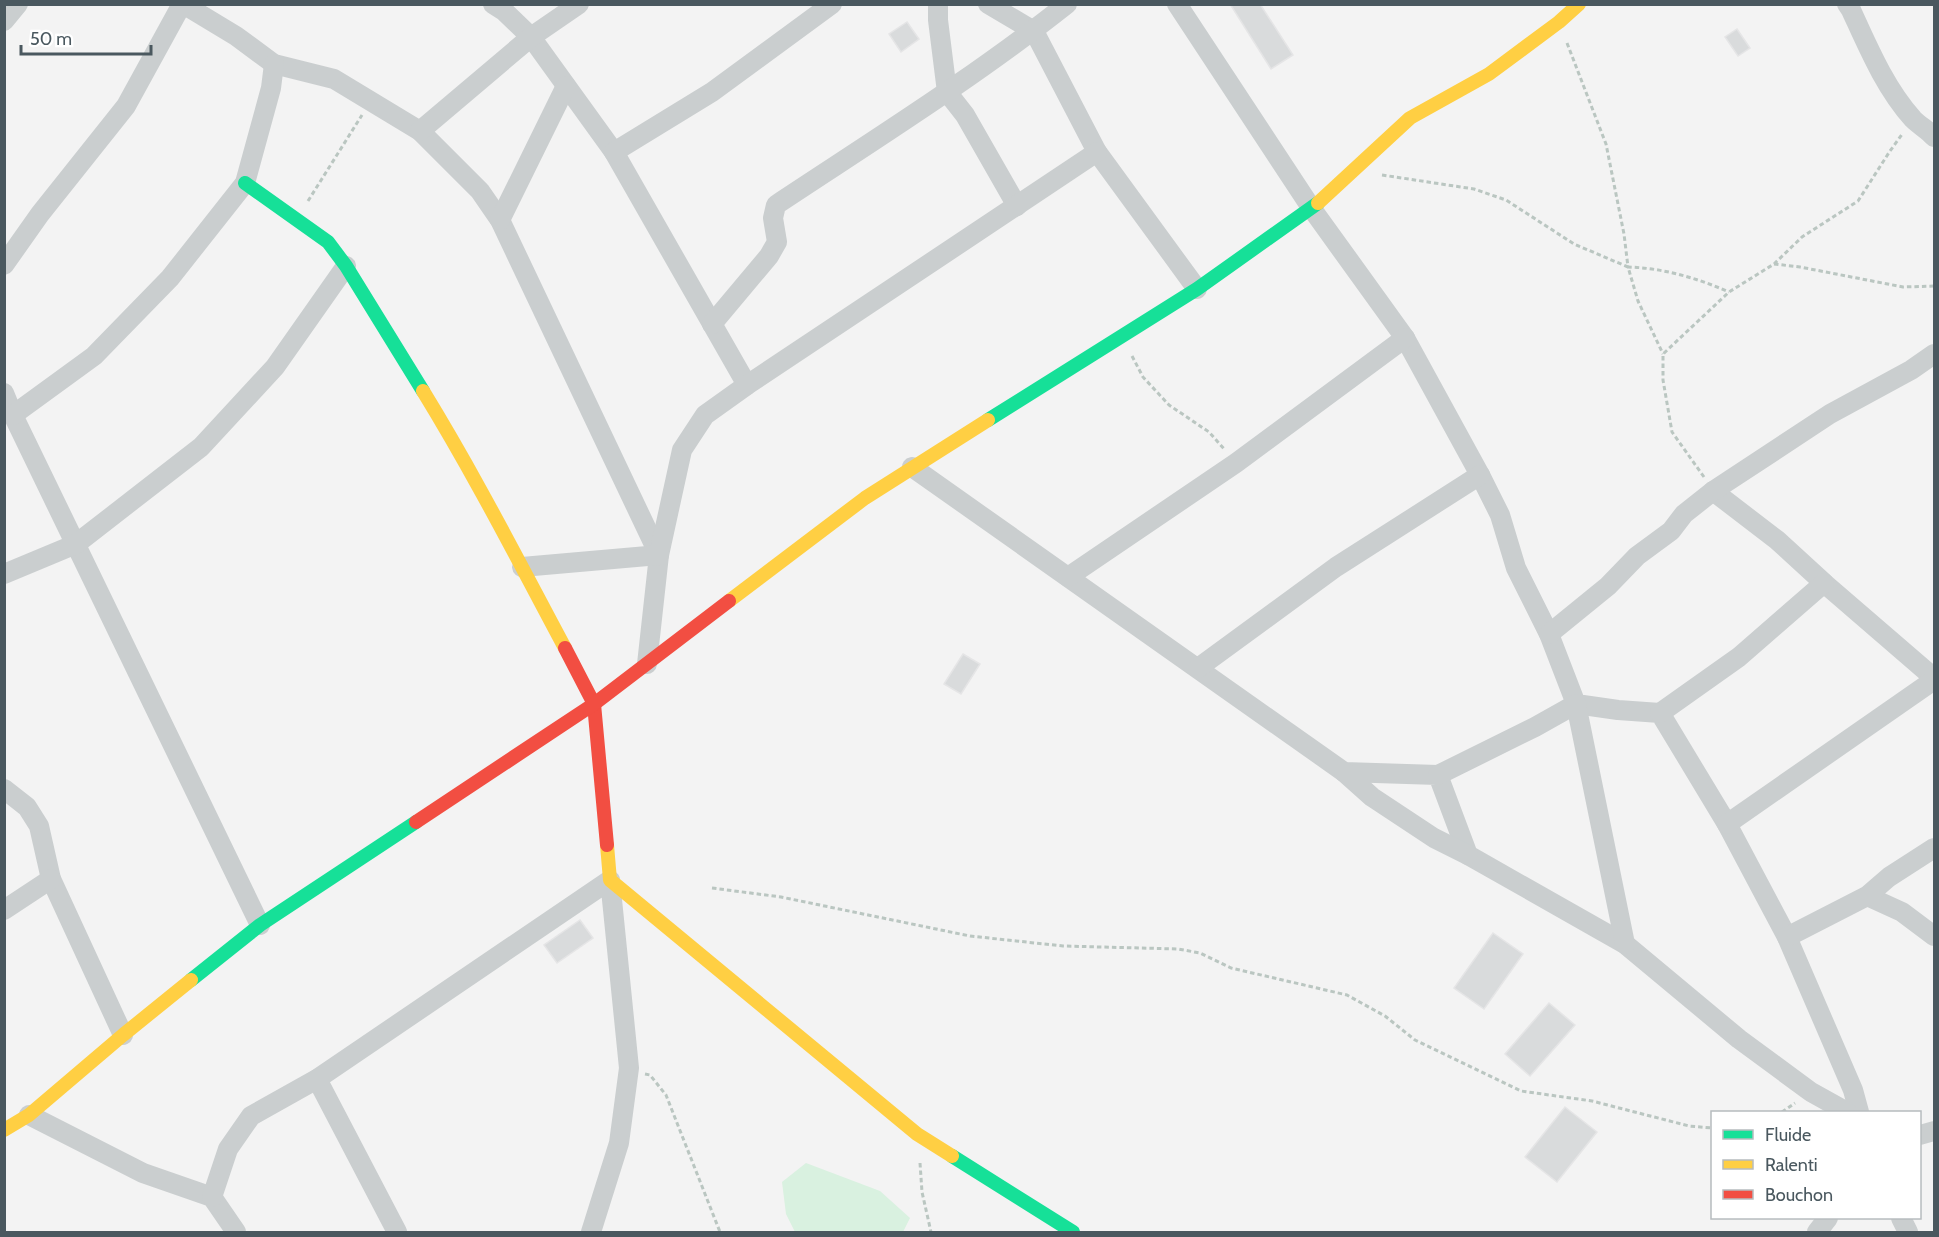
<svg xmlns="http://www.w3.org/2000/svg" width="1939" height="1237" font-family="Cabin,sans-serif">
<style>
.green{fill:#d9f1e0}
.building{fill:#d9dbdc;stroke:#e5e5e6;stroke-width:1.5}
.lines{fill:none;stroke-linecap:round;stroke-linejoin:round}
.path{stroke:#bac6c1;stroke-width:3;stroke-dasharray:4.5 3;stroke-linecap:butt}
.street{stroke:#cacecf;stroke-width:20}
.fast{stroke:#16e098;stroke-width:14}
.slow{stroke:#ffcf43;stroke-width:14}
.jam{stroke:#f24e42;stroke-width:14}
</style>
<rect width="100%" height="100%" fill="#f3f3f3"/>
<path class="green" d="M806,1163L880,1191L910,1218L903,1232H795L786,1214L782,1182Z"/>
<g class="building">
<path d="M1230,4H1260L1293,55L1271,69Z"/>
<path d="M907,22L919,39L901,52L889,34Z"/>
<path d="M1737,29L1750,48L1738,56L1725,37Z"/>
<path d="M963,654L980,664L961,694L944,684Z"/>
<path d="M580,920L593,938L557,963L544,945Z"/>
<path d="M1493,933L1523,954L1484,1009L1454,988Z"/>
<path d="M1549,1003L1575,1025L1530,1076L1505,1054Z"/>
<path d="M1565,1107L1597,1132L1557,1182L1525,1157Z"/>
</g>
<g class="lines">
<g class="path">
<path d="M1567,43L1606,144L1624,234L1628,267C1663,268 1697,278 1729,292"/>
<path d="M1382,175L1474,189L1506,200L1574,244L1628,267L1638,301L1663,354"/>
<path d="M308,201L362,115"/>
<path d="M1774,264L1800,267L1903,287L1934,286"/>
<path d="M1132,356L1143,377L1169,405L1209,432L1225,450"/>
<path d="M1704,477L1672,432L1663,380V354L1729,292L1774,264L1802,237L1858,201L1890,151L1903,133"/>
<path d="M712,888L781,897L970,936L1063,946L1178,949L1200,953L1231,968L1347,995L1385,1016L1415,1040L1521,1091L1592,1101L1689,1126L1712,1128"/>
<path d="M645,1074L650,1075L666,1095L720,1232"/>
<path d="M1782,1112L1795,1103"/>
<path d="M920,1163L922,1192L931,1232"/>
</g>
<g class="street">
<path d="M183,4L236,36L274,64L334,79L420,131L480,191L500,220L659,555L647,664"/>
<path d="M493,4L504,11L531,37L614,152L747,385"/>
<path d="M938,4V20L947,92L965,115L1017,206"/>
<path d="M988,4L1034,31L1097,152L1197,289"/>
<path d="M1177,4L1312,209L1405,338L1480,475L1500,515L1516,568L1549,634L1576,704L1618,710L1660,713L1727,824L1787,937L1853,1090L1859,1112"/>
<path d="M1847,4L1851,10C1868,47 1885,88 1913,119C1920,126 1928,130 1934,137"/>
<path d="M4,21L18,4"/>
<path d="M420,131L531,37L579,4"/>
<path d="M614,152L712,92L832,4"/>
<path d="M500,220L566,86"/>
<path d="M4,265L40,214L126,106L182,4"/>
<path d="M712,324L769,256L777,242L773,218L776,205C874,140 975,77 1067,4"/>
<path d="M4,393L13,415L260,925"/>
<path d="M13,415L94,356L170,278L245,183L271,88L274,64"/>
<path d="M912,467L1344,772L1438,775L1468,855L1625,944L1739,1039L1811,1092L1847,1112"/>
<path d="M1713,491L1777,540L1824,583L1934,678"/>
<path d="M522,567L659,555L682,450L705,415L747,385L1097,152"/>
<path d="M4,574L76,544L201,447L275,367L346,266"/>
<path d="M1068,577L1236,463L1405,338"/>
<path d="M1549,634L1608,586L1637,556L1671,531L1684,514L1713,491L1830,414L1911,370L1934,354"/>
<path d="M1198,668L1336,567L1480,475"/>
<path d="M1660,713L1739,657L1824,583"/>
<path d="M1344,772L1372,797L1434,838L1468,855"/>
<path d="M1438,775L1535,727L1576,704L1625,944"/>
<path d="M4,789L27,807L39,826L51,879L123,1035"/>
<path d="M1727,824L1934,680"/>
<path d="M1867,896L1902,912L1934,936"/>
<path d="M4,910L51,879"/>
<path d="M1787,937L1867,896L1889,877L1934,848"/>
<path d="M317,1079L397,1232"/>
<path d="M29,1115L143,1173L212,1197L236,1232"/>
<path d="M1920,1135L1934,1131"/>
<path d="M212,1197L228,1149L251,1116L317,1079L610,880L629,1068L619,1143L591,1232"/>
<path d="M1901,1218L1908,1232"/>
<path d="M1817,1232L1828,1218"/>
</g>
<g class="fast">
<path d="M245,183L328,242L346,266L423,391"/>
<path d="M988,420L1197,289L1318,203"/>
<path d="M191,980L260,925L416,822"/>
<path d="M952,1156L1073,1232"/>
</g>
<g class="slow">
<path d="M1318,203L1410,118L1489,74L1559,22L1579,4"/>
<path d="M423,391C474,474 519,562 565,648"/>
<path d="M729,601L865,498L988,420"/>
<path d="M607,845L610,880L917,1134L952,1156"/>
<path d="M4,1130L29,1115L123,1035L191,980"/>
</g>
<g class="jam">
<path d="M565,648L594,704L607,845"/>
<path d="M416,822L594,704L729,601"/>
</g>
</g>
<rect width="1939" height="1237" fill="none" stroke="#4a585f" stroke-width="12"/>
<rect x="1711" y="1111" width="210" height="108" fill="#ffffff" stroke="#b7bcbf" stroke-width="1.5"/>
<rect x="1723" y="1130" width="30" height="9" fill="#16e098" stroke="#b7bcbf" stroke-width="1.5"/>
<text x="1765" y="1141" font-size="18" fill="#4a585f">Fluide</text>
<rect x="1723" y="1160" width="30" height="9" fill="#ffcf43" stroke="#b7bcbf" stroke-width="1.5"/>
<text x="1765" y="1171" font-size="18" fill="#4a585f">Ralenti</text>
<rect x="1723" y="1190" width="30" height="9" fill="#f24e42" stroke="#b7bcbf" stroke-width="1.5"/>
<text x="1765" y="1201" font-size="18" fill="#4a585f">Bouchon</text>
<path d="M21 45v9h130v-9" fill="none" stroke="#4a585f" stroke-width="3"/>
<text x="30" y="45" font-size="18" fill="#4a585f" stroke="#ffffff" stroke-width="4.5" paint-order="stroke">50 m</text>
</svg>
